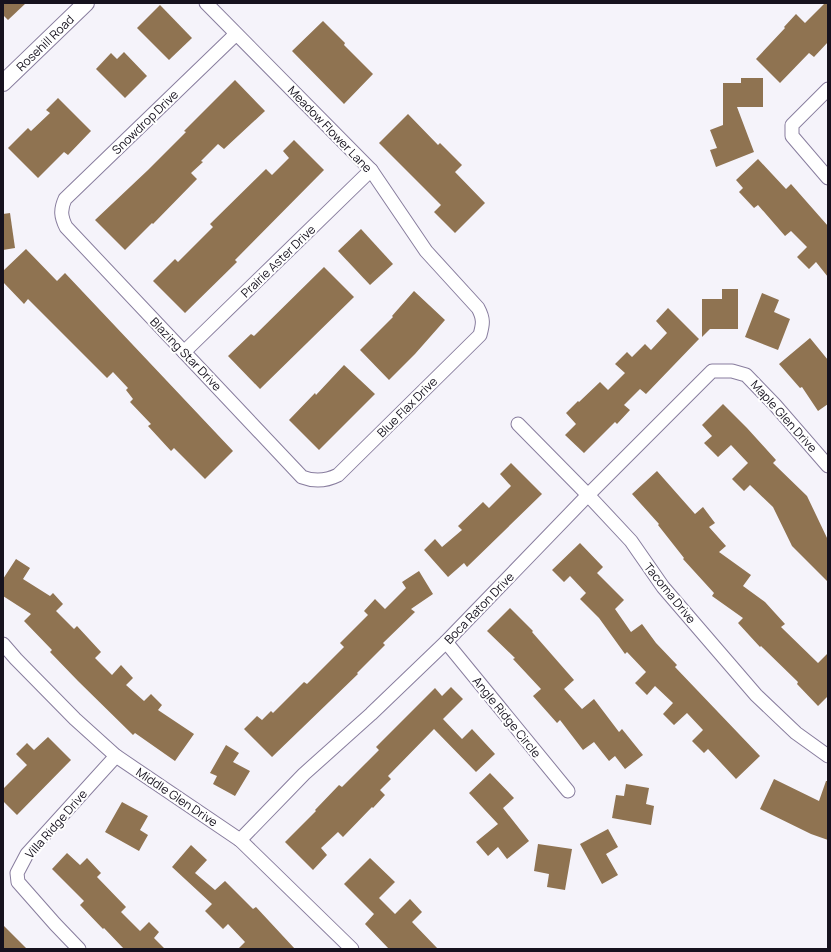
<svg xmlns="http://www.w3.org/2000/svg" width="831" height="952" font-family="Manrope,sans-serif">
<style>
.building{fill:#8f7351}
.lines{fill:none;stroke-linecap:round;stroke-linejoin:round}
.minor-casing{stroke:#887d9e;stroke-width:15}
.tertiary-casing{stroke:#887d9e;stroke-width:18}
.minor{stroke:#fff;stroke-width:13}
.tertiary{stroke:#fff;stroke-width:16}
.labels{text-anchor:middle;dominant-baseline:central;stroke-width:4;stroke-linejoin:round;paint-order:stroke}
.street-label{font-size:12px;fill:#16121e;stroke:#fff}
</style>
<rect width="100%" height="100%" fill="#f5f3fa"/>
<g class="building">
<path d="M3,3H26L8,20L3,15Z"/>
<path d="M825,3H828V42L814,57L809,53L780,83L756,59L785,28L784,27L796,14L805,23Z"/>
<path d="M160,5L192,38L169,60L137,28Z"/>
<path d="M323,21L345,43L344,45L373,74L344,104L292,51Z"/>
<path d="M124,52L147,76L125,98L96,69L111,53L117,59Z"/>
<path d="M741,78H763V107H737L754,152L716,167L710,150L717,148L710,130L723,125V83H741Z"/>
<path d="M235,80L265,111L224,149L218,144L201,161L203,162L191,173L197,179L153,224L152,223L125,250L95,220L148,170L186,132L184,131Z"/>
<path d="M58,98L91,131L68,155L64,152L38,178L8,148L28,128L31,131L50,113L46,110Z"/>
<path d="M408,114L438,145L440,143L462,165L455,172L485,203L455,233L434,212L441,205L379,143Z"/>
<path d="M294,140L324,170L235,260L237,262L185,313L153,281L175,259L178,262L213,227L210,224L266,169L272,175L289,158L283,151Z"/>
<path d="M758,159L786,189L791,184L828,226V277L816,262L809,269L797,257L807,247L791,231L785,236L758,205L754,208L739,192L743,188L736,180Z"/>
<path d="M10,213L15,248L3,250V214Z"/>
<path d="M361,229L393,264L370,285L338,251Z"/>
<path d="M26,249L57,281L65,273L233,451L205,479L174,448L171,451L148,426L151,424L130,402L133,399L126,390L128,388L113,372L107,378L28,299L24,304L3,282V271Z"/>
<path d="M324,267L354,297L260,389L228,356L251,334L254,336Z"/>
<path d="M722,289H738V329H710L702,337V299H722Z"/>
<path d="M414,291L445,320L415,354L389,380L360,350L393,317L392,316Z"/>
<path d="M762,293L779,300L774,312L790,319L778,350L745,337Z"/>
<path d="M668,308L699,339L646,394L640,389L624,405L630,410L617,424L615,422L584,453L565,435L576,424L566,413L578,401L579,402L600,382L608,390L625,373L615,364L627,352L632,357L645,344L651,350L667,333L656,321Z"/>
<path d="M810,338L828,360V404L818,411L802,387L800,388L779,364Z"/>
<path d="M344,365L375,394L319,450L289,420L315,393L316,395Z"/>
<path d="M723,404L747,428L776,460L773,463L807,496L828,540V582L792,546L773,507L750,485L744,491L732,479L748,463L731,445L718,457L704,443L712,436L702,425Z"/>
<path d="M511,463L542,494L467,567L464,563L448,577L424,550L435,539L442,547L462,530L458,526L483,502L489,508L511,486L500,474Z"/>
<path d="M657,471L695,514L703,507L715,523L709,527L726,546L719,552L751,575L743,586L765,602L785,624L781,627L818,663L828,653V696L818,706L797,684L798,682L761,646L760,647L738,623L743,618L712,596L714,593L683,559L684,558L658,525L659,524L632,494Z"/>
<path d="M580,543L603,567L597,573L624,600L615,609L631,632L642,624L656,643L677,665L675,667L760,756L736,779L708,749L704,753L692,741L703,730L687,713L674,725L663,714L673,703L655,686L647,695L635,683L646,672L627,652L625,654L599,618L580,599L586,593L570,576L564,582L552,570Z"/>
<path d="M16,559L30,568L23,579L50,596L53,593L63,604L56,611L74,629L77,626L101,652L95,658L112,675L121,665L133,678L126,685L144,701L151,694L162,705L158,710L194,734L175,761L135,733L133,735L78,681L50,652L52,650L24,621L31,614L3,596V579Z"/>
<path d="M419,571L433,594L411,609L415,612L383,643L385,645L357,673L358,674L272,757L244,729L257,716L262,720L271,711L273,713L304,682L307,684L344,647L340,643L368,615L364,611L375,599L385,609L406,588L402,582Z"/>
<path d="M510,608L533,631L532,632L574,680L564,689L582,709L594,699L619,732L622,729L643,755L625,769L615,756L609,761L594,742L583,750L560,720L557,723L533,696L541,689L513,659L515,658L487,631Z"/>
<path d="M451,687L463,699L443,719L462,739L472,729L495,754L476,772L434,729L388,776L391,779L380,790L385,795L373,808L372,807L343,837L338,832L321,848L327,855L313,870L285,842L316,811L315,810L339,785L342,787L379,750L376,747L435,688L442,696Z"/>
<path d="M48,737L71,760L17,815L3,801V789L27,765L16,754L27,743L34,750Z"/>
<path d="M226,745L239,753L233,762L250,771L235,796L213,784L217,776L210,773Z"/>
<path d="M490,773L514,798L503,808L529,841L507,859L498,847L488,856L476,842L498,824L469,793Z"/>
<path d="M774,779L819,801L826,781H828V840L811,834L760,809Z"/>
<path d="M626,784L649,788L646,804L654,806L651,825L612,818L616,795L624,796Z"/>
<path d="M122,802L148,816L140,830L148,835L139,851L105,832Z"/>
<path d="M608,829L618,847L606,854L618,875L602,884L580,844Z"/>
<path d="M538,844L572,849L565,890L547,887L549,874L534,871Z"/>
<path d="M191,845L207,860L195,873L215,890L225,881L253,909L256,907L295,949H238L245,942L228,924L223,929L205,911L212,904L172,867Z"/>
<path d="M67,853L80,865L87,858L101,873L97,877L126,907L121,912L140,931L149,922L159,932L154,938L165,949H124L104,928L103,929L80,905L84,901L52,869Z"/>
<path d="M370,858L395,882L379,898L395,914L410,899L422,912L412,922L438,949H389L365,924L374,914L344,884Z"/>
<path d="M3,925L27,949H3Z"/>
</g>
<g class="lines">
<defs>
<g id="minor">
<path d="M206,3L371,170L426,251L478,308C484,319 483,324 480,335L338,475C326,481 315,482 302,477L66,227C61,217 60,210 65,199L236,34"/>
<path d="M828,89L792,125V136L828,178"/>
<path d="M184,352L371,170"/>
<path d="M518,424L588,495L631,541L663,587L756,695L796,733L828,756"/>
<path d="M446,642L568,791"/>
<path d="M3,644L16,659L75,719L116,756L240,840L352,949"/>
<path d="M240,840L304,774L371,714L446,642L588,495L712,371H732L746,375L775,405L828,466"/>
<path d="M79,949L55,924L18,882L17,873L27,854L116,756"/>
</g>
<path id="tertiary" d="M3,83L86,3"/>
</defs>
<use href="#minor" class="minor-casing"/>
<use href="#tertiary" class="tertiary-casing"/>
<use href="#minor" class="minor"/>
<use href="#tertiary" class="tertiary"/>
</g>
<g class="labels">
<g class="street-label">
<text transform="translate(45 43) rotate(-44)">Rosehill Road</text>
<text transform="translate(145 122) rotate(-44)">Snowdrop Drive</text>
<text transform="translate(330 129) rotate(46)">Meadow Flower Lane</text>
<text transform="translate(278 261) rotate(-44)">Prairie Aster Drive</text>
<text transform="translate(186 354) rotate(46)">Blazing Star Drive</text>
<text transform="translate(407 407) rotate(-45)">Blue Flax Drive</text>
<text transform="translate(784 416) rotate(48)">Maple Glen Drive</text>
<text transform="translate(670 593) rotate(51)">Tacoma Drive</text>
<text transform="translate(479 608) rotate(-46)">Boca Raton Drive</text>
<text transform="translate(507 717) rotate(51)">Angle Ridge Circle</text>
<text transform="translate(177 797) rotate(34)">Middle Glen Drive</text>
<text transform="translate(56 824) rotate(-49)">Villa Ridge Drive</text>
</g>
</g>
<rect width="831" height="952" fill="none" stroke="#16121e" stroke-width="8"/>
</svg>
